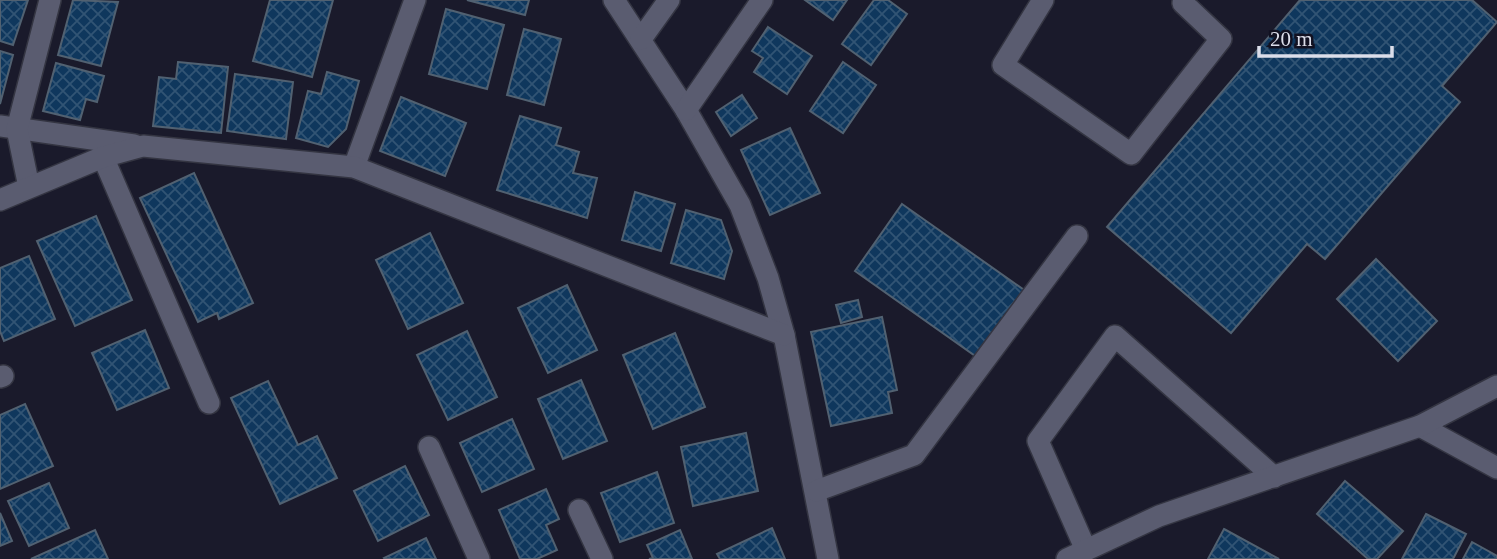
<svg xmlns="http://www.w3.org/2000/svg" width="1497" height="559" font-family="'Times New Roman',serif">
<style>
.building{fill:url(#building-cross-hatch);stroke:#516171;stroke-width:2}
.lines{fill:none;stroke-linecap:round;stroke-linejoin:round}
.lane-casing{stroke:#343542;stroke-width:24}
.street-casing{stroke:#343542;stroke-width:24}
.secondary-casing{stroke:#343542;stroke-width:24}
.lane{stroke:#5a5c70;stroke-width:21}
.street{stroke:#5a5c70;stroke-width:21}
.secondary{stroke:#5a5c70;stroke-width:21}
</style>
<defs>
<pattern id="building-cross-hatch" width="8" height="8" patternUnits="userSpaceOnUse" patternTransform="scale(1.75)"><rect width="8" height="8" fill="#0f375d"/><path d="M0 0l8 8M0 8l8-8" fill="none" stroke="#315474"/></pattern>
</defs>
<rect width="100%" height="100%" fill="#1a1a2b"/>
<g class="building">
<path d="M0,0H28L13,45L0,41Z"/>
<path d="M73,0L118,2L101,66L58,55Z"/>
<path d="M270,0H333L312,77L253,61Z"/>
<path d="M467,0H529L525,15Z"/>
<path d="M805,0H847L833,20Z"/>
<path d="M874,0H888L907,14L871,65L842,44Z"/>
<path d="M1300,0H1472L1497,22L1442,86L1460,102L1325,259L1307,244L1231,333L1107,227Z"/>
<path d="M446,9L504,25L487,89L429,74Z"/>
<path d="M768,27L812,56L787,94L754,72L763,58L752,51Z"/>
<path d="M524,29L561,39L544,105L507,95Z"/>
<path d="M0,51L13,55L0,104Z"/>
<path d="M178,62L228,67L221,133L153,126L159,77L176,79Z"/>
<path d="M843,62L876,85L843,133L810,111Z"/>
<path d="M56,63L104,76L97,102L86,99L80,120L43,111Z"/>
<path d="M327,72L359,81L346,129L328,147L296,138L308,91L321,94Z"/>
<path d="M235,74L293,82L286,139L227,131Z"/>
<path d="M742,95L757,118L731,136L716,112Z"/>
<path d="M401,97L466,123L445,176L380,151Z"/>
<path d="M520,116L561,128L556,145L579,152L573,173L597,178L587,218L497,190Z"/>
<path d="M790,128L820,193L770,215L741,150Z"/>
<path d="M194,173L253,303L219,319L217,313L198,322L140,198Z"/>
<path d="M635,192L675,204L661,251L622,240Z"/>
<path d="M902,204L1027,292L981,360L855,271Z"/>
<path d="M686,210L721,220L732,251L724,279L671,263Z"/>
<path d="M96,216L132,300L75,326L37,241Z"/>
<path d="M430,233L463,303L408,329L376,260Z"/>
<path d="M29,256L55,319L4,341L0,331V268Z"/>
<path d="M1376,259L1437,321L1398,361L1337,299Z"/>
<path d="M567,285L597,350L548,373L518,308Z"/>
<path d="M858,300L862,317L841,323L836,305Z"/>
<path d="M882,317L897,390L888,392L892,413L831,426L811,332Z"/>
<path d="M145,330L169,388L117,410L92,353Z"/>
<path d="M467,331L497,397L448,420L417,355Z"/>
<path d="M675,333L705,407L653,429L623,355Z"/>
<path d="M581,380L607,441L563,459L538,399Z"/>
<path d="M268,381L298,445L317,436L337,478L280,504L231,398Z"/>
<path d="M25,404L53,466L0,489V415Z"/>
<path d="M512,419L534,469L482,492L460,443Z"/>
<path d="M746,433L758,491L693,506L681,447Z"/>
<path d="M405,466L429,515L378,541L354,491Z"/>
<path d="M657,472L674,523L620,542L601,493Z"/>
<path d="M1345,481L1403,531L1377,559H1368L1317,514Z"/>
<path d="M49,483L69,528L29,546L8,501Z"/>
<path d="M546,489L559,519L546,525L557,550L537,559H520L499,510Z"/>
<path d="M0,513L12,541L0,546Z"/>
<path d="M1426,514L1466,534L1453,559H1402Z"/>
<path d="M772,528L785,559H720L717,554Z"/>
<path d="M1224,529L1279,559H1208Z"/>
<path d="M95,530L108,559H31Z"/>
<path d="M680,530L692,559H649L653,558L647,545Z"/>
<path d="M426,538L436,559H385L384,558Z"/>
<path d="M1472,542L1497,556V559H1463Z"/>
</g>
<g class="lines">
<defs>
<path id="lane" d="M103,157L209,403"/>
<g id="street">
<path d="M614,0L686,110L740,205L768,278L784,335L828,559"/>
<path d="M1043,0L1003,65L1131,154L1221,39L1183,3L1185,0"/>
<path d="M641,39L669,0"/>
<path d="M686,110L762,0"/>
<path d="M0,126L134,145"/>
<path d="M354,167L415,0"/>
<path d="M29,187L17,129L50,0"/>
<path d="M0,200L103,157L143,146L354,167L784,335"/>
<path d="M0,377L3,376"/>
<path d="M1420,426L1497,468"/>
<path d="M429,447L479,559"/>
<path d="M816,491L914,455L1077,236"/>
<path d="M579,510L602,559"/>
<path d="M1086,550L1038,441L1115,336L1274,477"/>
</g>
<path id="secondary" d="M1067,559L1159,516L1420,426L1497,386"/>
</defs>
<use href="#lane" class="lane-casing"/>
<use href="#street" class="street-casing"/>
<use href="#secondary" class="secondary-casing"/>
<use href="#lane" class="lane"/>
<use href="#street" class="street"/>
<use href="#secondary" class="secondary"/>
</g>
<path d="M1259 46v10h133v-10" fill="none" stroke="#dcdeea" stroke-width="3.5"/>
<text x="1270" y="46" font-size="21" fill="#dcdeea" stroke="#111121" stroke-width="5" paint-order="stroke">20 m</text>
</svg>
